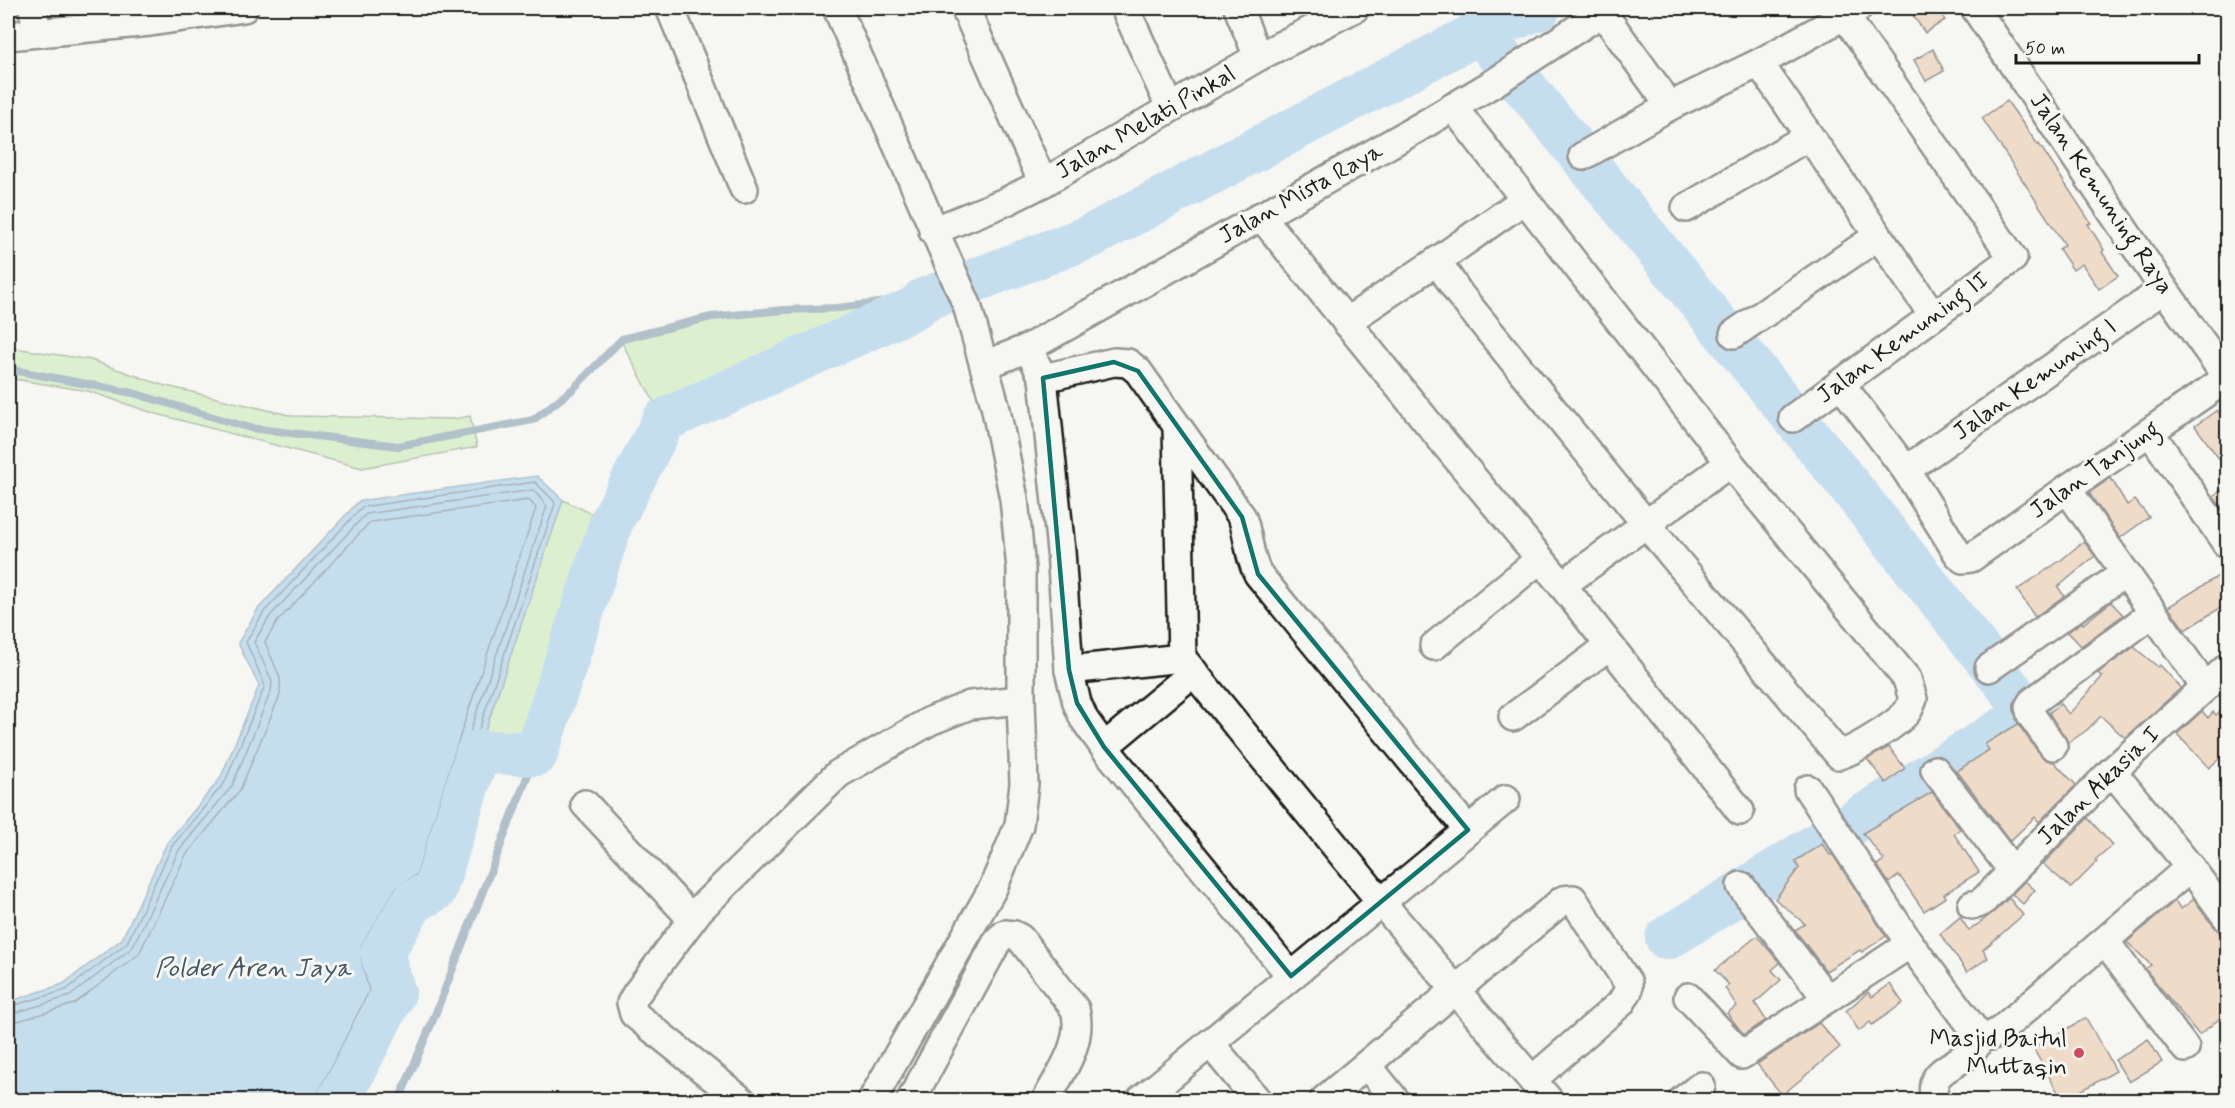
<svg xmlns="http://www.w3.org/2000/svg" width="2235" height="1108" font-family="Mynerve,sans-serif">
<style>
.green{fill:#bce9a7;stroke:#6c8262;stroke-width:1.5}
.water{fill:#8bc1e9;stroke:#5f7f97;stroke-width:1.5}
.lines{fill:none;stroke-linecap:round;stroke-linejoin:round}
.shore{stroke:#485e6e;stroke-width:1.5}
.stream{stroke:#5f7f97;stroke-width:8}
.river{stroke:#8bc1e9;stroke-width:44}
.building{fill:#e5bd95;stroke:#1c1c1c;stroke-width:1.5}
.street-casing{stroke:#1c1c1c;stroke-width:32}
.street{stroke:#f6f6f2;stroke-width:27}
.marked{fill:none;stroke:#0f766e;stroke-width:4.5;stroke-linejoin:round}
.poi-dot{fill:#d1495b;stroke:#f6f6f2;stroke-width:2}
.labels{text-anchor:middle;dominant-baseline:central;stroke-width:6;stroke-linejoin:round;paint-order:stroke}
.street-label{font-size:24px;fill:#1c1c1c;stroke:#f6f6f2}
.poi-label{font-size:24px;fill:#1c1c1c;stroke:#f6f6f2;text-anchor:end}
.water-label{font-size:26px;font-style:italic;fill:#435664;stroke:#f6f6f2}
</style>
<rect width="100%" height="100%" fill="#f6f6f2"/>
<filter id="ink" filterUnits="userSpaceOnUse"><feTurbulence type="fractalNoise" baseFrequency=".0167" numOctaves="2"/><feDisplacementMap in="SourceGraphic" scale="12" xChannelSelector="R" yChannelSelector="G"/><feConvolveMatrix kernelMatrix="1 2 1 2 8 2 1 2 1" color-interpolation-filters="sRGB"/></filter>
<g filter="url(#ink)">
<g class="green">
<path d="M943,273L964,305L915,308L664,420L621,341L711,317L784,310L837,308L913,299Z"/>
<path d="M8,347L91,360L162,385L293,416L454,419L470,416L477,447L362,468L153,413L88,391L8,378Z"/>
<path d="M563,500L611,523L536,754L478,752Z"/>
</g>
<path class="water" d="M537,476L563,500L478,752L435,890L413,902L382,953L394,993L339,1100H8V1002L63,984L122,939L167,843L220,779L259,686L238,643L258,609L359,501Z"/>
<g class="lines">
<g class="shore">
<path d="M8,1007L66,990L127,943L172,846L225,782L264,688V683L246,642L264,612L362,507L535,482L554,501L555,504L472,750L431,885L408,899L377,950L387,993L335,1096L334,1100"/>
<path d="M8,1015L70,996L132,948L179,850L232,786L271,691L272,681L254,642L270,616L366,514L533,490L547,506L465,747L424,880L403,894L370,947L369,956L379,992L328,1092L326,1100"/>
<path d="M8,1024L74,1004L139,954L186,855L240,790L280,695V678L265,642L277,622L370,522L529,500L536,508L457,745L417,874L396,888L361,946V958L369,991L320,1089L317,1100"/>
</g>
<path class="stream" d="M8,369L133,393L250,428L398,446L533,420L573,389L622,339L711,317L784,310L837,308L913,299L923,300L915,308L664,420L639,464L611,523L536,754L433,1020L399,1100"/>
<g class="river">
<path d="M1457,44L1480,32L1539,8"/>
<path d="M339,1100L394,993L382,953L413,902L435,890L478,752L536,754L611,523L664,420L915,308L923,300L1089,237L1480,32L1852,489L2029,713L1667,938"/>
</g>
</g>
<g class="building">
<path d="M1908,8H1936L1945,20L1925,33Z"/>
<path d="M1933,49L1944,71L1926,81L1914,60Z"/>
<path d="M2007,101L2038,145L2039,144L2091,223L2088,224L2104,250L2102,252L2118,276L2099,289L2082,264L2073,270L2059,249L2065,245L1982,118Z"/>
<path d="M2217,410L2228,426V471L2195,426Z"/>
<path d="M2111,478L2127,505L2135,500L2149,517L2120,538L2089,493Z"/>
<path d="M2228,486V517L2213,496Z"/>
<path d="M2084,541L2095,556L2058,587L2064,596L2035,617L2017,590L2061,560Z"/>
<path d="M2228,570V603L2185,630L2168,607Z"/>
<path d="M2111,602L2123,615L2081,646L2068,632L2082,622L2083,624Z"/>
<path d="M2134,647L2158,667L2160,665L2181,688L2125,738L2101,716L2087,730L2068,743L2049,713L2060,704L2069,714L2102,677L2098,673Z"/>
<path d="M2228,704V751L2209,768L2177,734L2202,711L2208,718L2213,712L2216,715Z"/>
<path d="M2018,724L2041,756L2047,760L2054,762L2076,785L2039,822L2035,817L2010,841L1957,771L1989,750L1985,744Z"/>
<path d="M1889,747L1905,768L1886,783L1867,759Z"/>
<path d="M1932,792L1960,829L1954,834L1979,872L1944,894L1946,897L1924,911L1899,875L1889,883L1877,865L1884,860L1863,833Z"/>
<path d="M2088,818L2112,845L2095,860L2097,862L2071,888L2043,864Z"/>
<path d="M1822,844L1830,855H1833L1886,936L1862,952L1860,950L1826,971L1795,930L1805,924L1775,899L1799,868L1795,861Z"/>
<path d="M2025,881L2035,890L2023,904L2012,894Z"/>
<path d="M2009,898L2023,915L1983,950L1988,958L1967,972L1940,934L1960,917L1969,931L1995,911Z"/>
<path d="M2194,899L2207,918L2228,942V1012L2199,1035L2145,969L2151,965L2127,942L2175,901L2181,909Z"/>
<path d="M1757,936L1780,963L1772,970L1781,980L1755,1003L1766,1020L1744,1035L1727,1013L1737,1006L1725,988L1729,985L1715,970Z"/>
<path d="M1890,984L1903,1003L1872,1025L1870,1022L1859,1031L1846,1011L1868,992L1872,997Z"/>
<path d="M2086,1018L2116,1071L2063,1101L2033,1048Z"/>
<path d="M1819,1023L1840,1047L1782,1095L1757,1064Z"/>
<path d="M2148,1039L2162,1062L2129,1082L2115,1060Z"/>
</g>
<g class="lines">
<defs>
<g id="street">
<path d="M33,8L37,33"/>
<path d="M670,8L744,189"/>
<path d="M837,8L967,305L995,405L1014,499L1021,569V700L1024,784L1019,825L993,888L872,1100"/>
<path d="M965,8L1043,183"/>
<path d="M1125,8L1170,107"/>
<path d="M1238,8L1258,57"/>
<path d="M1975,8L2164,289L2228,379"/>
<path d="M1602,12L1670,106"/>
<path d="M8,36L150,22L244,8"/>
<path d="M1759,63L1933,315"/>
<path d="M1583,156L1670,106L1759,63L1858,8"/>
<path d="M1686,208L1809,136"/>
<path d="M1261,216L1445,444L1562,585L1740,811"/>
<path d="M933,231L1005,202L1043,183L1258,57L1355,8"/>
<path d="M1437,261L1524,200"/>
<path d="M1346,322L1437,261L1460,295L1646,524L1839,755C1856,750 1896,725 1907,712C1910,708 1911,703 1913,699L1907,679L1730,463L1453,107"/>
<path d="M1734,334L1878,236"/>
<path d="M1028,348L1043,378L1061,551L1069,670L1077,703L1084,719L1104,747L1291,976"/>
<path d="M985,365L1028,348L1418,128L1492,84L1609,8"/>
<path d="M1043,378L1114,362L1128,363L1138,371L1242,517C1249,535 1248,556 1258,574L1468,830"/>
<path d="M1840,383L1906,470L1958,554L1963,559L1971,558L2067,489L2227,378"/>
<path d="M1793,418L2013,258L1845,16"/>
<path d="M1177,427L1182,658L1381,902L1549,1100"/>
<path d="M2150,432L2228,546"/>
<path d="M1906,470L2164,289"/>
<path d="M2067,489L2205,687"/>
<path d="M1562,585L1730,463"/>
<path d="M1434,646L1540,559"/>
<path d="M1989,668L2125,573"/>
<path d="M1069,670L1182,658"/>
<path d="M1513,717L1609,646"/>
<path d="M2053,746L2031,715L2029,707L2032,702L2153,613"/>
<path d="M1104,747L1194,672"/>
<path d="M1935,770L2012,870"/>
<path d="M2112,771L2190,867L2228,919"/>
<path d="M1808,789L1910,944L1979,1036H1991L2001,1030L2190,867"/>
<path d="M585,804L692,919"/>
<path d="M1741,886L1827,999"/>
<path d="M1972,905L1978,904L1984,900L2112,771L2228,667"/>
<path d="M2105,941L2185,1048"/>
<path d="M1688,997L1742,1055L1910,944"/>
<path d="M1210,1043L1257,1100"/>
<path d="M1367,1065L1395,1100"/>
<path d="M741,1100L634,1014L631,1003L636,994L700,909L838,774L930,721L970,705L1021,700"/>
<path d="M911,1100L998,940L1005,934L1014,935L1020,938L1075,1009C1084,1042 1061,1072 1046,1100"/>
<path d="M1141,1100L1506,799"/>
<path d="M1324,1100L1563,900L1573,899L1628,983V991L1621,1003L1532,1080"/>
<path d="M1683,1100L1701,1086"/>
<path d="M1935,1100C1926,1068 1957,1068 1974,1049C1977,1046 1977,1040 1979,1036"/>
</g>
</defs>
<use href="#street" class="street-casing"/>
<use href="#street" class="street"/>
</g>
</g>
<path d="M0 0H2235V1108H0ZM1114,362L1138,371L1242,517L1258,574L1468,830L1291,976L1104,747L1077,703L1069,670L1043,378Z" fill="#f6f6f2" fill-opacity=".55" fill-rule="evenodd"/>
<path class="marked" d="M1114,362L1138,371L1242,517L1258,574L1468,830L1291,976L1104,747L1077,703L1069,670L1043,378Z"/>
<circle class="poi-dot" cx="2079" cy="1053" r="6"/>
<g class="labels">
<g class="street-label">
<text transform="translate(1146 123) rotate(-30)">Jalan Melati Pinkal</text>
<text transform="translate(1301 194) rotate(-29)">Jalan Mista Raya</text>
<text transform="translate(2101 194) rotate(56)">Jalan Kemuning Raya</text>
<text transform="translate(1903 338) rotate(-36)">Jalan Kemuning II</text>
<text transform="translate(2035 380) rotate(-35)">Jalan Kemuning I</text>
<text transform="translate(2095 470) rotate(-35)">Jalan Tanjung</text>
<text transform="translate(2099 786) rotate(-44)">Jalan Akasia I</text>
</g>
<g class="poi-label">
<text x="2067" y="1039">Masjid Baitul<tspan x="2067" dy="28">Muttaqin</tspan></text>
</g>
<g class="water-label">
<text x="253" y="969">Polder Aren Jaya</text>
</g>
</g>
<rect width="2235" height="1108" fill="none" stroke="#f6f6f2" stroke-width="30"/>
<rect x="15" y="15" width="2205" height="1078" fill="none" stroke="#1c1c1c" stroke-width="2" filter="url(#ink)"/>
<path d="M2016 54v9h183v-9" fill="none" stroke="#1c1c1c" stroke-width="3"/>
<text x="2025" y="54" font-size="18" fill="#1c1c1c" stroke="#f6f6f2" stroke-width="4.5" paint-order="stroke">50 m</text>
</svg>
